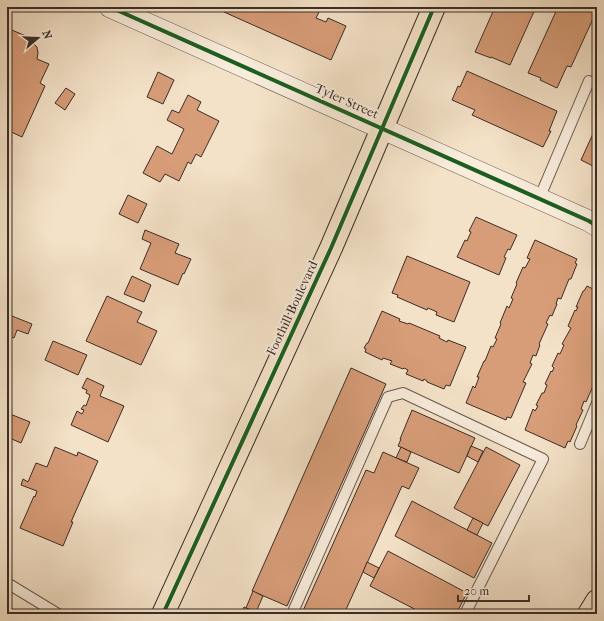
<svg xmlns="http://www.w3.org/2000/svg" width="604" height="621" font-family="'IM FELL French Canon',serif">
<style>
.building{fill:#d79d78;stroke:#3a2d29}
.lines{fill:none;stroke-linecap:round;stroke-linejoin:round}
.lane-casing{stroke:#685a51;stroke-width:12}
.street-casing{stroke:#685a51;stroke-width:22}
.primary-casing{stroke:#3a2d29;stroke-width:24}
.highway-casing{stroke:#3a2d29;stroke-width:24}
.lane{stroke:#f8ecdb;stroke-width:10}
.street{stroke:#f8ecdb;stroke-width:21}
.primary{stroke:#f4e2c8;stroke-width:22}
.highway{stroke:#f4e2c8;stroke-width:22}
.cycleway-casing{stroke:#f8ecdb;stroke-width:6}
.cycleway{stroke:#1b5e20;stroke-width:4}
.labels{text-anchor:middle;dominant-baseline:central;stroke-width:4;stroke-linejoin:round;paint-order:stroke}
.street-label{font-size:13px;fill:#3a2d29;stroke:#f8ecdb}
</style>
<rect width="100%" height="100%" fill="#f4e2c8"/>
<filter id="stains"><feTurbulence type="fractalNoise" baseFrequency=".005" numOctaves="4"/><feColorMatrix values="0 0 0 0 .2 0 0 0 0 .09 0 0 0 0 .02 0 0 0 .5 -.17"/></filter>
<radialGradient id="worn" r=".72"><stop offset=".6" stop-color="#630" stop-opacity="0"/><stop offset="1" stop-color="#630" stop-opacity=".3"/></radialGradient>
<g class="building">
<path d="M227,7H295L303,12L306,7H318L321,8L316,18L326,22L328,18L346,26L331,60L224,12Z"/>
<path d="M495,7H536L510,65L491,57V58L475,52Z"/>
<path d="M558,7H597V10L571,67L567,66L557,88L540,80L541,78L528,73Z"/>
<path d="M7,28L26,36V38L30,40L37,47L38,53L37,59L49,64L40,83L45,86L22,137L7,130Z"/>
<path d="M467,71L557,111L549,131H551L543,147L472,115L475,110L452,100L458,86L460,87Z"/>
<path d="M158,72L174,80L163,104L147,97Z"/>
<path d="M66,88L75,94L65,110L55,103Z"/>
<path d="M188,95L201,102L197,110L219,121L201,157L196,154L191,164L188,162L179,181L165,174L160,182L143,173L157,146L172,154L184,129L167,120L172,110L179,113Z"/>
<path d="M597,125V168L581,160Z"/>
<path d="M7,140L12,143L7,154Z"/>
<path d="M128,195L147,204L138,223L119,214Z"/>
<path d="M476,217L517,235L510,250L508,249L504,257L506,258L499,275L457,257L465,240L467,241L471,232L469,231Z"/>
<path d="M145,230L179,244L175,253L191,259L184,274L183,273L178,285L140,269L151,243L142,239Z"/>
<path d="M535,240L577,259L575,263L577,264L571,279H569L561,299L558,298L556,304H557L552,316L550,315L546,323L548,324L539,344L540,345L536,356L533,355L530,363L532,364L523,382L526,383L511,418L507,417L506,420L466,403L473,386L475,388L479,377H477L484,361H485L491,346L493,347L497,339L495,338L501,324L500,323L507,306L509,308L513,299L511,298L517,284L516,283L523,267L525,268L530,259L527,258Z"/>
<path d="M407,256L470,282L454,322L436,315L437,312L428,308L427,310L397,297L398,295L392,293Z"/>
<path d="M132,276L151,285L144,302L124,294Z"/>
<path d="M587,286L597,291V377L586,402L584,401L581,409L583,410L576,425L577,426L570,442L568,441L565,448L525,430L533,409L535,411L538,406L536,405L542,393H544L547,385L545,384L551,371L552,372L554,368L552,366L558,353L560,354L564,345L562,344L571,328L568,326L575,310L576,311L578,307H576L583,291H584Z"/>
<path d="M107,296L142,312L137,322L157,331L141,365L86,341Z"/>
<path d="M382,311L400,319L399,321L408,324L409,323L440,336L439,338L447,342L448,340L466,347L450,386L446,385L444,389L427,382V381L424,379L423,381L406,374L408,370L404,368L403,369L390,364L392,361L383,358L382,360L365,352L366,349L364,348L367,343H368Z"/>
<path d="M7,314L32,324L28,334L17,330L14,338L7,335Z"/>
<path d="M53,341L87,355L78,375L45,360Z"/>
<path d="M351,368L386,384L287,606L252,591Z"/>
<path d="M87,378L104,386L100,396L124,406L108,442L71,425L77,411L82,414L84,410L81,409L84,405L86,406L90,395L86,393L87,390L82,388Z"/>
<path d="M412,410L475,438L459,473L398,446L401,439H400Z"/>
<path d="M10,414L30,422L21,443L7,437V422Z"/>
<path d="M471,446L483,451L478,462L467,456Z"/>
<path d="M55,447L77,456L78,452L98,461L71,522H73L63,546L20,528L34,496L35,497L37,491L21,485L23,479L28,482L36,463L47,467Z"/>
<path d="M401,447L411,452L407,462L396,458Z"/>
<path d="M486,447L520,465L488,526L454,508Z"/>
<path d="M383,452L419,468L409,489L402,486L344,614L302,613L366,470L374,473Z"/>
<path d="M412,501L492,543L474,578L395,536Z"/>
<path d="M473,518L483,523L477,535L467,530Z"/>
<path d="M388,551L467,593L456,614H424L370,586Z"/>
<path d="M367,562L379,568L374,578L363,572Z"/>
<path d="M253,591L263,596L256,612L246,608Z"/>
<path d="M7,606L16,611L14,614H7Z"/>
<path d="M244,607L246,608L260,614H241Z"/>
</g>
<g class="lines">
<defs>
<g id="lane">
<path d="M539,199L589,81"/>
<path d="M580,444L597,403"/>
<path d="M7,583L58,614"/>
<path d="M292,614L388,397L403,393L543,459L465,614"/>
</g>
<path id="street" d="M110,7L589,221L597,226"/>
<path id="primary" d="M163,614L331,248L434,7"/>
<path id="highway" d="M589,614L597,601"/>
</defs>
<use href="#lane" class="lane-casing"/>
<use href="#street" class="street-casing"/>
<use href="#primary" class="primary-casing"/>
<use href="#highway" class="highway-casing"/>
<use href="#lane" class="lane"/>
<use href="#street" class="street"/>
<use href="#primary" class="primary"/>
<use href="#highway" class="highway"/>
<defs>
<g id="cycleway">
<path d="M110,7L589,221L597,226"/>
<path d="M163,614L331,248L434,7"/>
</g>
</defs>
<use href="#cycleway" class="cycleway-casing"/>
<use href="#cycleway" class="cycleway"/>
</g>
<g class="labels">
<g class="street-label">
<text transform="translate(347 101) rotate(24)">Tyler Street</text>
<text transform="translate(292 308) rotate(-65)">Foothill Boulevard</text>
</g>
</g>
<rect width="604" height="621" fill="none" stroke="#f4e2c8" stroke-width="24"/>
<rect x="8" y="8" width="588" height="605" fill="none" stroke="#3a2d29" stroke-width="2"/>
<rect x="12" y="12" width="580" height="597" fill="none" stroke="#3a2d29"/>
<g transform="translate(38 38) rotate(71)" stroke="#f8ecdb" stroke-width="3" paint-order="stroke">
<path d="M0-3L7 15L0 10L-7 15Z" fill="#3a2d29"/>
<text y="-6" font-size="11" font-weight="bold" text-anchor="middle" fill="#3a2d29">N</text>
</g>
<path d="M458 595v6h71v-6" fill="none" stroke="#3a2d29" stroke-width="2"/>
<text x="464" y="595" font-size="12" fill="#3a2d29" stroke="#f8ecdb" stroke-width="3" paint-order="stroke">20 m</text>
<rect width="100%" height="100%" filter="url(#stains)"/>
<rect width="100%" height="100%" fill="url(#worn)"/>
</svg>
